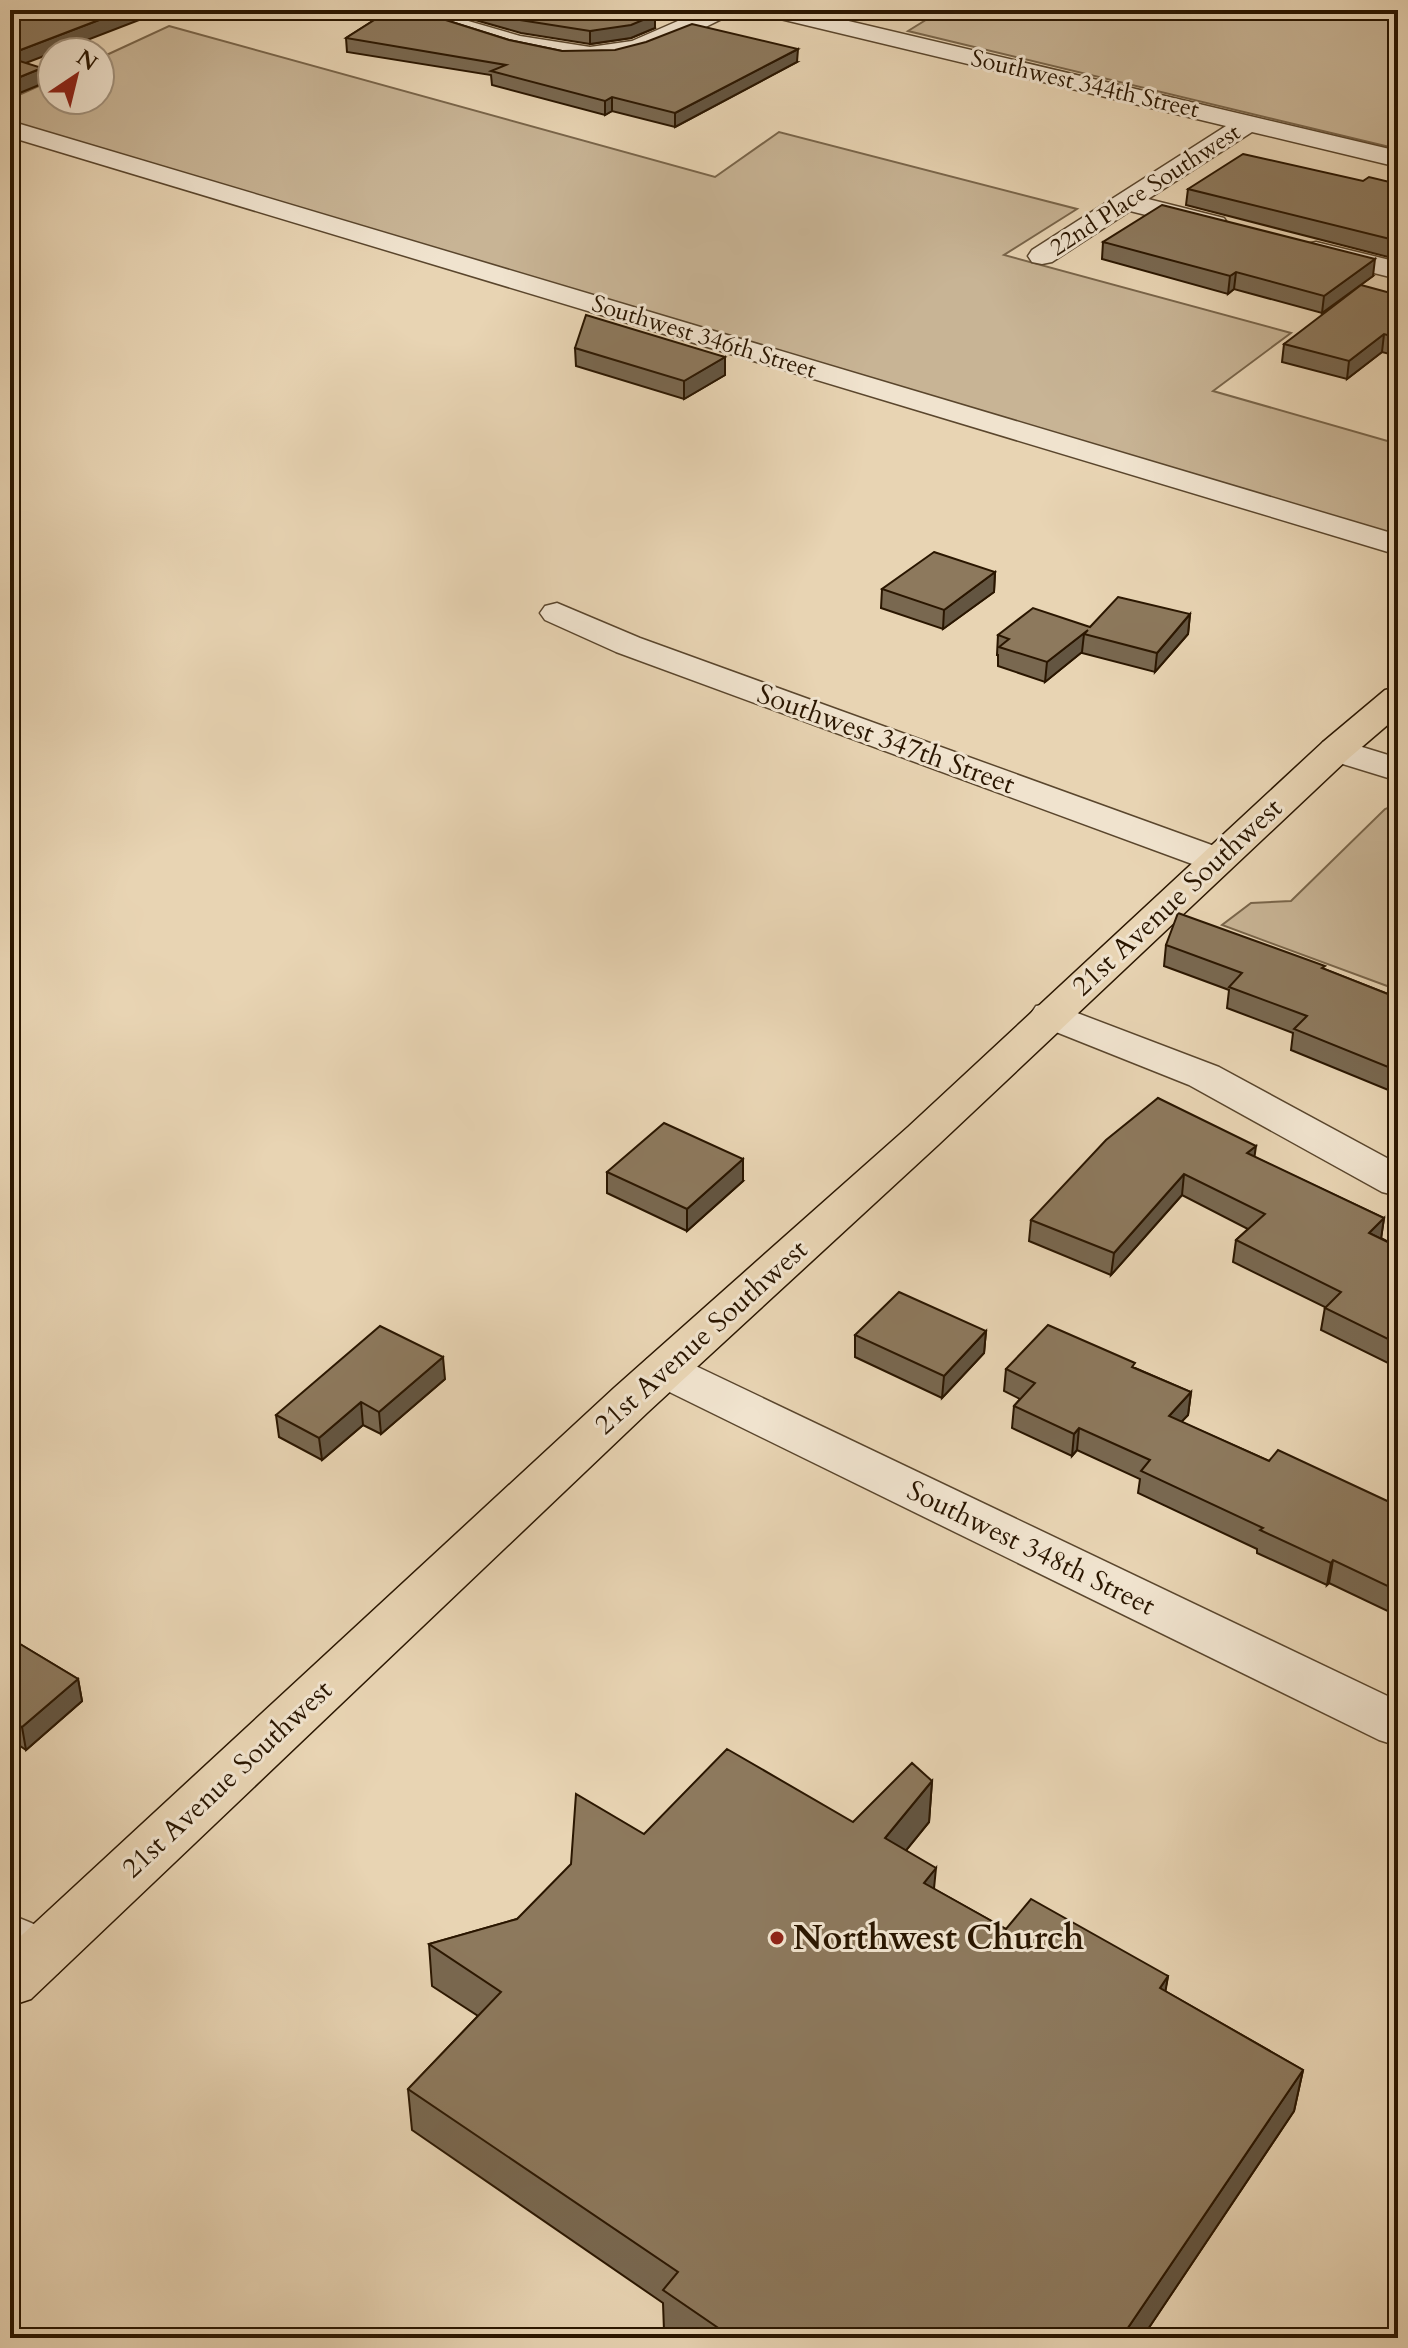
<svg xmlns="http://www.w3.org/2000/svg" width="1408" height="2348" font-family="Cardo,serif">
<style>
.green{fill:#c8b495;stroke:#79654a;stroke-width:2}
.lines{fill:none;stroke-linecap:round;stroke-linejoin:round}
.minor-casing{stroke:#5a462d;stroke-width:3}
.major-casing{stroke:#2a1600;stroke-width:3}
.minor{fill:#f0e3ce;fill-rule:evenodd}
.major{fill:#e8d4b3;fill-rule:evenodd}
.wall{fill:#796850;stroke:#2a1600;stroke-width:2}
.shaded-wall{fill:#635541;stroke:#2a1600;stroke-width:2}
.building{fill:#8d795d;stroke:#2a1600;stroke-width:2}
.poi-dot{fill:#8f2418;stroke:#f0e3ce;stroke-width:3}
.labels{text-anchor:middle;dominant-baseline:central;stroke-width:6;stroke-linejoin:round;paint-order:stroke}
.far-street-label{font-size:24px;fill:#2a1600;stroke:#f0e3ce}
.street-label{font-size:28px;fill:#2a1600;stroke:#f0e3ce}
.near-poi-label{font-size:34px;font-weight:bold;fill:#2a1600;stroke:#f0e3ce;text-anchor:start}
</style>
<rect width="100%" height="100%" fill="#e8d4b3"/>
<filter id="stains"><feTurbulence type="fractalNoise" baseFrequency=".0025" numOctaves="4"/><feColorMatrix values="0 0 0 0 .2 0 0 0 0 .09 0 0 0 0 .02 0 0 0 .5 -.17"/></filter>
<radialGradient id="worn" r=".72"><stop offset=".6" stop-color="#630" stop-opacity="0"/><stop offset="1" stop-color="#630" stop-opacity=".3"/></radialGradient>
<g class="green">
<path d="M942,10H1398V149L908,31Z"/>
<path d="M169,26L715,177L779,132L1077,209L1004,255L1291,333L1213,391L1398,444V545L10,129V99L52,80V100H100V58Z"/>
<path d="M1398,804V990L1222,925L1251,903L1291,901L1385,809Z"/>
</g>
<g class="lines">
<defs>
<g id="minor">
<path d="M409,10H430L520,36L590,47L632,41L703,10H734L730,15C693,33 656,53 615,60C547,71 473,38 410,19L406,14Z"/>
<path d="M760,10H802L1398,151V167L1252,132L1148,199L1224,218L1228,224L1224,230L1214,232L1130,211L1052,262L1042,264L1032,262L1028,256L1032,250L1226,126L772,17L764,15Z"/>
<path d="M10,121L1398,535V555L10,137Z"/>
<path d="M1316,242L1398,262V279L1306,256L1302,250L1306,244Z"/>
<path d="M557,603L640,638L1231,852L1236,860L1231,868L1217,872L1203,868L616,652L545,620L540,613L545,606Z"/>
<path d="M1336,739L1398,758V781L1323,758L1318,750L1323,742Z"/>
<path d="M1051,1003L1219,1067L1398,1164V1196L1382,1192L1189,1085L1036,1024L1030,1015L1036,1006Z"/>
<path d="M664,1354L681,1359L1398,1701V1746L1379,1740L647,1381L640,1370L647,1359Z"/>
<path d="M10,1915C35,1923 55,1932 67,1956L58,1973L38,1980L10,1968Z"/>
</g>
<path id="major" d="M1398,687V716L1349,758L938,1145L648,1412L31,1999L10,2006V1946L614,1388L908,1127L1323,742L1385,690Z"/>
</defs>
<use href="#minor" class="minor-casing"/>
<use href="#major" class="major-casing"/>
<use href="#minor" class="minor"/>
<use href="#major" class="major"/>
</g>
<g class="wall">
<path d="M380,10H414L509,40L562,51L797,62L675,127L612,111L605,115L492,85L491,75L347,52L346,38L382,15H381Z"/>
<path d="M440,10H635L655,28L631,38L590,44L521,33Z"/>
<path d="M1398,184V257L1396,259L1186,205L1188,189Z"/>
<path d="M1103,242L1373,276L1322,313L1234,289L1228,294L1102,259Z"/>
<path d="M1398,295V356L1382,352L1347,379L1282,362L1284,344Z"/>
<path d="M575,348L725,357V375L684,399L576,366Z"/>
<path d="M995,572L994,592L943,629L881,608L882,589Z"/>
<path d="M1190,614L1188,634L1155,672L1082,653V652L1045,682L998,666V655H997L998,635L1090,627Z"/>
<path d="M1166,945L1324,969L1398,998V1094L1291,1050L1293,1033L1227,1008L1229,990L1164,966Z"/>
<path d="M1158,1098L1254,1157L1384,1218L1381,1238L1398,1247V1368L1321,1330L1325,1307L1233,1262L1236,1240L1248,1229L1182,1195L1111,1275L1029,1241L1031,1220Z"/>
<path d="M607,1172L743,1181L687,1231L607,1193Z"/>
<path d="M986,1331L984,1353L942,1398L855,1357V1335Z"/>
<path d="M1135,1368L1191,1392L1188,1415L1181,1422L1269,1461L1398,1506V1616L1329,1583L1327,1585L1257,1553V1549L1138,1493L1140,1479L1077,1450L1072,1456L1012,1428L1014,1406L1020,1399L1004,1391L1006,1369Z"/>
<path d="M445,1379L381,1434L363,1425L322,1460L279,1437L276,1415Z"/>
<path d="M10,1638L78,1679L82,1701L26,1750L10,1739Z"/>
<path d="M932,1781L929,1822L906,1850L934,1889L1006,1929L1168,1976L1165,1991L1303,2070L1294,2111L1142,2338H674L664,2331L663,2303L412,2130L408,2089L478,2016L432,1986L429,1944L517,1919L644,1834L853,1822Z"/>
</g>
<g class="shaded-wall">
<path d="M125,10H165L56,52H52V53L10,69V54Z"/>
<path d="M655,15V28L631,38L590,44V31Z"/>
<path d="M798,49L797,62L675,127V113Z"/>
<path d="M42,68L44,83L10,97V81Z"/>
<path d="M612,97V111L605,115V101Z"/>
<path d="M1375,259L1373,276L1322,313L1324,296Z"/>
<path d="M1236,272L1234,289L1228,294L1230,276Z"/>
<path d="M1384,334L1382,352L1347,379L1349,361Z"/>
<path d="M725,357V375L684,399V381Z"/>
<path d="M995,572L994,592L943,629L944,610Z"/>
<path d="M1190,614L1188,634L1155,672L1157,653Z"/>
<path d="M1088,630L1084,634L1082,652L1045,682L1047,662Z"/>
<path d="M1256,1146L1253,1167L1247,1153Z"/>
<path d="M743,1159V1181L687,1231V1209Z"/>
<path d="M1184,1174L1182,1195L1111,1275L1114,1253Z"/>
<path d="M1384,1218L1381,1239L1369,1233Z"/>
<path d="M986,1331L984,1353L942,1398L944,1376Z"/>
<path d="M443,1357L445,1379L381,1434L379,1412Z"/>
<path d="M1191,1392L1188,1415L1166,1438L1169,1416Z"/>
<path d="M361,1402L363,1425L322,1460L319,1438Z"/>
<path d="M1079,1428L1077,1450L1072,1456L1074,1434Z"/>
<path d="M1333,1560L1329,1583L1327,1585L1331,1563Z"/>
<path d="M78,1679L82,1701L26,1750L22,1727Z"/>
<path d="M932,1781L929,1822L883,1879L885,1838Z"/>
<path d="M936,1868L932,1909L924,1883Z"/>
<path d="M1168,1976L1161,2018L1160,1988Z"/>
<path d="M1303,2070L1294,2111L1142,2338H1121Z"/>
</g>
<g class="building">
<path d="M18,10H125L10,54V13Z"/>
<path d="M390,10H414L509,40L562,51L615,50L646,42L692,24L798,49L675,113L612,97L605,101L491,71L506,65L346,38Z"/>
<path d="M485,10H635L655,15L631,25L590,31L520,20Z"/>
<path d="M10,58L42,68L10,81Z"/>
<path d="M1243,154L1363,181L1369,177L1398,184V241L1188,189Z"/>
<path d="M1162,205L1375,259L1324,296L1236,272L1230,276L1103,242Z"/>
<path d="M1361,285L1398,295V338L1384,334L1349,361L1284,344Z"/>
<path d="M586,315L725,357L684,381L575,348Z"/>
<path d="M934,552L995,572L944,610L882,589Z"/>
<path d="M1118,597L1190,614L1157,653L1084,634L1088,630L1047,662L999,647L1009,639L998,635L1033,608L1090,627Z"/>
<path d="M1178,913L1325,966L1322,968L1398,998V1071L1294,1029L1307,1016L1229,987L1242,973L1166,945Z"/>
<path d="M1158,1098L1256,1146L1247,1153L1384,1218L1369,1233L1398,1247V1344L1325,1308L1341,1292L1236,1240L1265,1214L1184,1174L1114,1253L1031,1220L1106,1140Z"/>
<path d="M664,1123L743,1159L687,1209L607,1172Z"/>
<path d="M899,1292L986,1331L944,1376L855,1335Z"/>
<path d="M1048,1325L1135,1363L1132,1367L1191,1392L1169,1416L1269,1461L1278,1450L1398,1506V1591L1333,1560L1331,1563L1260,1530L1263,1528L1141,1471L1150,1460L1079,1428L1074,1434L1014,1406L1035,1383L1006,1369Z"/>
<path d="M380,1326L443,1357L379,1412L361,1402L319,1438L276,1415Z"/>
<path d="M10,1638L78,1679L22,1727L10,1720Z"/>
<path d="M727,1749L853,1822L912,1763L932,1781L885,1838L936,1868L924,1883L1006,1929L1031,1899L1168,1976L1160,1988L1303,2070L1121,2338H733L663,2290L678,2272L408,2089L501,1992L429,1944L517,1919L571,1864L576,1794L644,1834Z"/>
</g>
<circle class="poi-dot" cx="777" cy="1938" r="8"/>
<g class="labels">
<g class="far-street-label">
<text transform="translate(1085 84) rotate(13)">Southwest 344th Street</text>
<text transform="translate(1145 190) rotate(-33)">22nd Place Southwest</text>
<text transform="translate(704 337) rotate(17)">Southwest 346th Street</text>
</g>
<g class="street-label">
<text transform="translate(886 739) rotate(20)">Southwest 347th Street</text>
<text transform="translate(1177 897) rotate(-43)">21st Avenue Southwest</text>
<text transform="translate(701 1337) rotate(-42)">21st Avenue Southwest</text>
<text transform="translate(1031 1548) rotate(26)">Southwest 348th Street</text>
<text transform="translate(227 1779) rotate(-43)">21st Avenue Southwest</text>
</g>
<g class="near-poi-label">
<text x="793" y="1938">Northwest Church</text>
</g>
</g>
<rect width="1408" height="2348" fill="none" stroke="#e8d4b3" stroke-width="40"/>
<rect x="12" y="12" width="1384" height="2324" fill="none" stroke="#2a1600" stroke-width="4"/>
<rect x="20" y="20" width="1368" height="2308" fill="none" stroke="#2a1600" stroke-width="2"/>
<g transform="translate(76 76) rotate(35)"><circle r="38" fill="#f0e3ce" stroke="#a1917c" stroke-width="2"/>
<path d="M0-6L14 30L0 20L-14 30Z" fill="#8f2418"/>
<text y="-12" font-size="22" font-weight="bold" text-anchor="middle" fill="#2a1600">N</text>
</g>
<rect width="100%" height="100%" filter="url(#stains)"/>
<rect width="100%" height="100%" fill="url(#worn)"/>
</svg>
